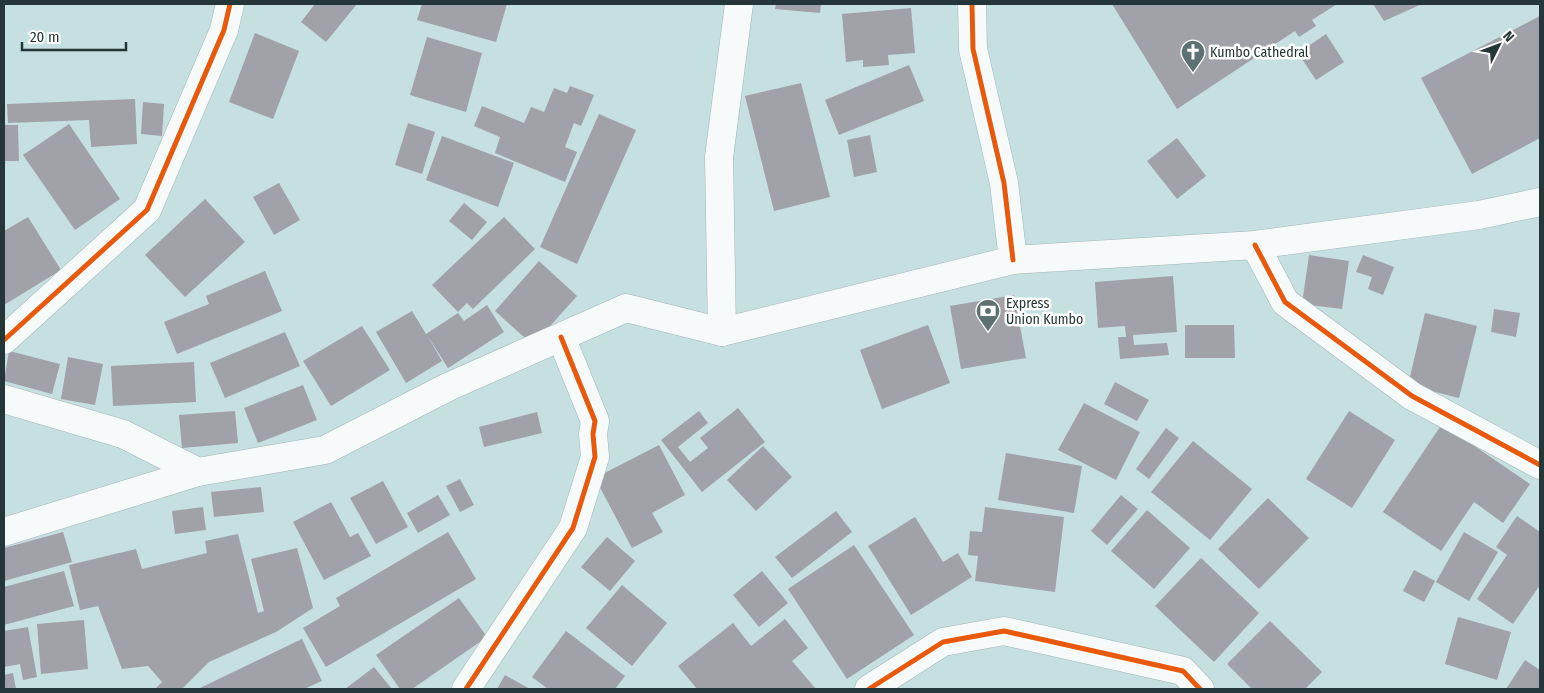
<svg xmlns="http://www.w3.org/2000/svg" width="1544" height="693" font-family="'Fira Sans Condensed',sans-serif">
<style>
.building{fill:#a1a1a8}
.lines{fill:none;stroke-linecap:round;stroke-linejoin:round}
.street-casing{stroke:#a2b6b7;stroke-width:29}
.secondary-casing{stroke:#a2b6b7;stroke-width:29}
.highway-casing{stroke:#a2b6b7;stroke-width:29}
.street{stroke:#f6fafa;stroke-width:28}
.secondary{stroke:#f6fafa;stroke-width:28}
.highway{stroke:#f6fafa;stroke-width:28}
.cycleway-casing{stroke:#fff;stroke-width:8}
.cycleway{stroke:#e8590c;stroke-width:5}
.labels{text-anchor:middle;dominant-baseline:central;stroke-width:5;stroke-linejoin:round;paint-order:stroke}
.poi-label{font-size:14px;fill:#243637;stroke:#fff;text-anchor:start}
</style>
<rect width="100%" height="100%" fill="#c6dfe0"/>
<g class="building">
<path d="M315,4H357L326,42L301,22Z"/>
<path d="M422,4H507L496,42L417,20Z"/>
<path d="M776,4H821L820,13L775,9Z"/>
<path d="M1112,4H1337L1312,20L1316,26L1299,37L1295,31L1177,109Z"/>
<path d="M1373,4H1422L1384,21Z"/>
<path d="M911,8L915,53L888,55L889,65L863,67V60L846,62L842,14Z"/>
<path d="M1540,16V138L1472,174L1421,78Z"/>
<path d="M255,33L299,51L273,119L229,102Z"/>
<path d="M1326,34L1344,62L1316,80L1298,53Z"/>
<path d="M427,37L482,53L466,112L410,95Z"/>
<path d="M909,65L924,101L839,135L825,100Z"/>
<path d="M801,83L830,197L774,211L745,96Z"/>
<path d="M570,86L594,95L581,126L574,123L565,147L577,152L565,182L495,153L500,137L474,126L482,106L524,123L531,107L544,112L554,88L567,93Z"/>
<path d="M135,99L137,144L91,147L89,120L8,123L7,104Z"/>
<path d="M143,102L164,104L162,136L141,134Z"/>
<path d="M599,114L636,130L577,264L540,247Z"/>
<path d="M408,123L435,132L422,174L395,165Z"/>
<path d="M69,124L120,199L75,230L23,155Z"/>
<path d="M4,125H18L19,161H4Z"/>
<path d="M870,135L877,172L854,177L847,140Z"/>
<path d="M442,136L514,163L498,207L426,180Z"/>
<path d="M1177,138L1206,176L1177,199L1147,161Z"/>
<path d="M279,183L300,220L274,235L253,197Z"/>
<path d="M205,199L245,242L185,297L145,255Z"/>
<path d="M464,203L487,222L472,240L449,221Z"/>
<path d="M28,217L61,270L4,305V231Z"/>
<path d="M504,217L535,249L473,309L467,303L458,312L432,285Z"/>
<path d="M1309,255L1349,261L1342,309L1302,304Z"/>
<path d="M1363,255L1394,267L1383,295L1368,289L1372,277L1356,272Z"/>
<path d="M539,261L577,296L533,345L495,311Z"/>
<path d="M265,271L282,311L177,354L164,322L209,304L206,296Z"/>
<path d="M1173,276L1177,332L1133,335L1134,345L1167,343L1169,355L1120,359L1118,337H1126L1125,326L1098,328L1095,282Z"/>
<path d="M1014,295L1026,358L961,369L950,306Z"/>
<path d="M487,305L504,332L448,368L427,335L442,361L406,383L376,332L412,311L426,334L458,313L464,321Z"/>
<path d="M1494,309L1520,313L1516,337L1491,332Z"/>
<path d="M1425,313L1477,326L1459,398L1408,385Z"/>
<path d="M928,325L950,383L882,409L860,350Z"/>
<path d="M1185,325H1234L1235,358H1185Z"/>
<path d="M362,326L390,370L331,406L303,361Z"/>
<path d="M285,332L300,366L225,398L210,363Z"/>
<path d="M9,351L60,364L52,394L4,381Z"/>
<path d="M68,357L103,364L95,405L61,399Z"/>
<path d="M194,362L196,402L113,406L111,366Z"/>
<path d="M1115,382L1149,400L1137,421L1104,404Z"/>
<path d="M303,385L317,420L258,443L244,408Z"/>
<path d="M1084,403L1140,432L1116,480L1058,450Z"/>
<path d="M738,408L765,442L702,492L661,440L699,411L708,423L678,447L690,462L708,448L700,438Z"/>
<path d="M235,411L238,443L182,448L179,415Z"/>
<path d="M1349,411L1395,440L1352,508L1306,479Z"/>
<path d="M537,412L542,433L484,447L479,427Z"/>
<path d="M1442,424L1530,484L1503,523L1474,502L1441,551L1383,512Z"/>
<path d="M1166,428L1179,438L1149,479L1136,469Z"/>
<path d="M1193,441L1252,489L1210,540L1151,492Z"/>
<path d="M659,445L685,495L652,513L663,532L632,548L595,478Z"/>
<path d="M763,446L792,477L756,511L727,480Z"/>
<path d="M1006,453L1082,466L1074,513L998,500Z"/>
<path d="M460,479L474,505L460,512L446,486Z"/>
<path d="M383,481L408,527L376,544L350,498Z"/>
<path d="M261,487L264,512L214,517L211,492Z"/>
<path d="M438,495L450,515L418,533L407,513Z"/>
<path d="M1121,495L1138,509L1107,545L1091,531Z"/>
<path d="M1268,498L1309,538L1259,589L1218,549Z"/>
<path d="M331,502L350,537L358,533L371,556L324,580L293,522Z"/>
<path d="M203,507L206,530L175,534L172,511Z"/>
<path d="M985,507L1064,517L1055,592L975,581L978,556L968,555L970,531L982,532Z"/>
<path d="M1147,510L1190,548L1154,589L1111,551Z"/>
<path d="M836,511L852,532L792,578L775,557Z"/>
<path d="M1517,516L1540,532V585L1513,624L1477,599L1507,555L1496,547Z"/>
<path d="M915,517L943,562L958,553L972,577L911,615L868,546Z"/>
<path d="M63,532L72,562L4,581V548Z"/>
<path d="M448,532L476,579L326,667L303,628L340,606L336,598Z"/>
<path d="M1464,532L1498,552L1469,601L1436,582Z"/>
<path d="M238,534L258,613L264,611L251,559L297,548L313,608L276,632L209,662L182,689H155L162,682L148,666L122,669L98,606L80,610L69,565L136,549L142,569L207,553L205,541Z"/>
<path d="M607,537L635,561L610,591L581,567Z"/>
<path d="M854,545L914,635L847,679L788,589Z"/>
<path d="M1201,558L1259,613L1214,662L1155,606Z"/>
<path d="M1414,570L1435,581L1424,602L1403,591Z"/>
<path d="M64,571L74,606L4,625V587Z"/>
<path d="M762,571L788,603L759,627L733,595Z"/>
<path d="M622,585L667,623L632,666L586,628Z"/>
<path d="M459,598L487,637L412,689H400L376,655Z"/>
<path d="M1458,617L1511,632L1497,680L1445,664Z"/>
<path d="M785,619L808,648L792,661L816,689H697L678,666L733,623L751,646Z"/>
<path d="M84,620L88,669L41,674L37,624Z"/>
<path d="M1270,621L1322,672L1305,689H1252L1227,664Z"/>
<path d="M28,627L37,677L23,680L20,664L4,667V631Z"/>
<path d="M566,631L625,676L615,689H548L532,677Z"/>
<path d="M302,639L322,681L304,689H198Z"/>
<path d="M1525,660L1540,670V689H1506Z"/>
<path d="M374,667L392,689H345Z"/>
<path d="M13,673L16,689H4V675Z"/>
<path d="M505,675L530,689H497Z"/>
</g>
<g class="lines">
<defs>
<g id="street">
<path d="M972,4L973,49L1004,183L1013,260"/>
<path d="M4,340L147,210L224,30L230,4"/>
<path d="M466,689L573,528L595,457L593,434L595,421L561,337"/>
<path d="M869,689L943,642L1004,631L1183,671L1200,689"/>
</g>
<g id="secondary">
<path d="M1255,245L1285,302L1412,396L1540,465"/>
<path d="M722,332L719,157L739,4"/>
<path d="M4,532L198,472"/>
</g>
<path id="highway" d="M4,399L123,434L198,472L325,450L448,387L626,308L722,332L1013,260L1255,245L1479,215L1540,202"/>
</defs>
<use href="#street" class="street-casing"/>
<use href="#secondary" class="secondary-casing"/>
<use href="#highway" class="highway-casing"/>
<use href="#street" class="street"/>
<use href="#secondary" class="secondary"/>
<use href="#highway" class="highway"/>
<defs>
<g id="cycleway">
<path d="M972,4L973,49L1004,183L1013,260"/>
<path d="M1255,245L1285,302L1412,396L1540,465"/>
<path d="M4,340L147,210L224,30L230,4"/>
<path d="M466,689L573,528L595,457L593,434L595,421L561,337"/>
<path d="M869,689L943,642L1004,631L1183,671L1200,689"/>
</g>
</defs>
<use href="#cycleway" class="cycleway-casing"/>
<use href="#cycleway" class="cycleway"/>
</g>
<defs>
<symbol id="church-pin" viewBox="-11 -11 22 30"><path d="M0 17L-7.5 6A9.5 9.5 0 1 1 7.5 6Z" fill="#5d7172" stroke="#fff"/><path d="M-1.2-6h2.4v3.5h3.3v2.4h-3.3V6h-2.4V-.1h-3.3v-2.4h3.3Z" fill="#fff"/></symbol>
<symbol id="bank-pin" viewBox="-11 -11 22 30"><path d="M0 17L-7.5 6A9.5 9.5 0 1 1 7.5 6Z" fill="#5d7172" stroke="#fff"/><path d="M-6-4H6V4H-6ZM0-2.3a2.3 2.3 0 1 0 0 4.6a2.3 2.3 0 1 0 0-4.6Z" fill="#fff"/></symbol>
</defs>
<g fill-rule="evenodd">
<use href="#church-pin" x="1179" y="38" width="28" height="38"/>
<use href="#bank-pin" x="974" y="297" width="28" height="38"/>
</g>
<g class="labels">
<g class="poi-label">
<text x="1210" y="52">Kumbo Cathedral</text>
<text x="1006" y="303">Express<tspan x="1006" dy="16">Union Kumbo</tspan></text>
</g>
</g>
<rect width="1544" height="693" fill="none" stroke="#243637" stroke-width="10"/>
<g transform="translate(1499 45) rotate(48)" stroke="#ffffff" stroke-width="4" paint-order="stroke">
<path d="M0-4L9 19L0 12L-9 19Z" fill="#243637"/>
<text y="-8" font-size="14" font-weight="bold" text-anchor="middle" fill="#243637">N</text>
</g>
<path d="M22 42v8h104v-8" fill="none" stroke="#243637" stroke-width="2.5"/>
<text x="30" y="42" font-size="15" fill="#243637" stroke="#ffffff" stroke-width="4" paint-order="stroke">20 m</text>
</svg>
